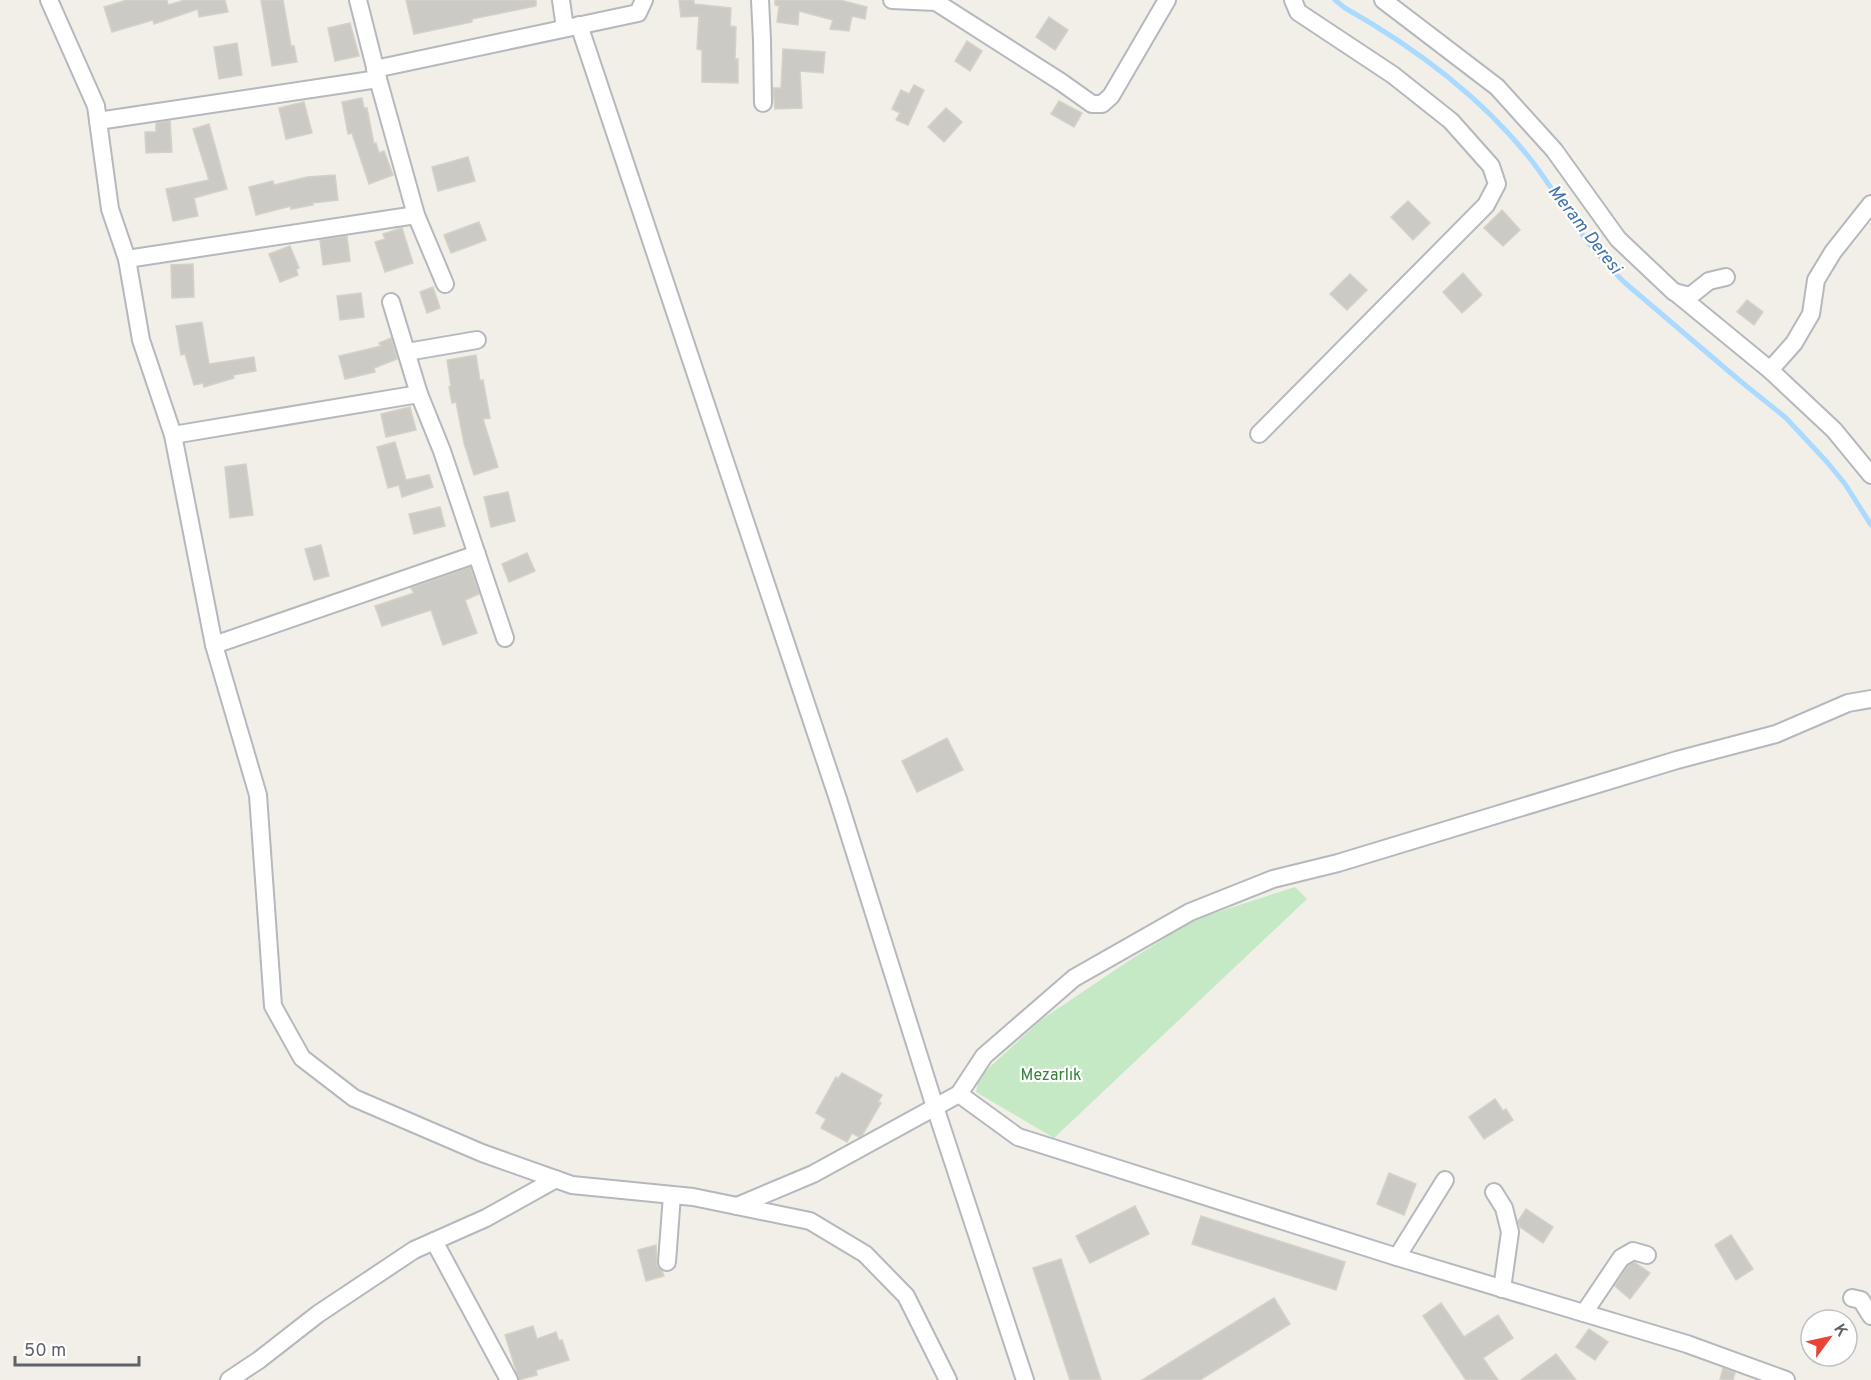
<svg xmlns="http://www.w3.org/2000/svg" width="1871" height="1380" font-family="Overpass,sans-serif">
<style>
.green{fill:#c5e8c5}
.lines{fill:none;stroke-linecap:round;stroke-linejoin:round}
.stream{stroke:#aadaff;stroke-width:5}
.building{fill:#cccac5;stroke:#d6d1c6;stroke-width:1.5}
.minor-casing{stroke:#b5b8bc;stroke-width:20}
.minor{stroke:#fff;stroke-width:16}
.labels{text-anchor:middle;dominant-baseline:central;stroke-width:4.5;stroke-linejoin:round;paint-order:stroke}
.park-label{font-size:16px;fill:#348238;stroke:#fff}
.water-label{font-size:18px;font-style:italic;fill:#4174aa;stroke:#fff}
</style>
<rect width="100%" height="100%" fill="#f1efe8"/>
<path class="green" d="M1295,887L1307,899L1054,1138L976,1092L979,1077L1041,1020L1127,962L1193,920Z"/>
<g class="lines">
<path class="stream" d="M1335,0L1345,8C1414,47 1478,94 1528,156C1547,180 1562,205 1580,231C1593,250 1608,266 1624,282L1739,380L1786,418L1827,462L1845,484L1871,525"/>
</g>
<g class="building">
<path d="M127,0H167L168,5L185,0H225L228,12L199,17L198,9L154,24L153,20L112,32L104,7Z"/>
<path d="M261,0H283L291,46H294L297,62L272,66Z"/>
<path d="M406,0H536V6L472,19V22L414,34Z"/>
<path d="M679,0H694V4L731,8L730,26L736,27L735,59H738V83L702,82V50L697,49L699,16L681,17Z"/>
<path d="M775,0H840L867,7L865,19L852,16L849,31L830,29L833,20L799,11L798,25L777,22L779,6L775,5Z"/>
<path d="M1049,17L1068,30L1055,50L1036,37Z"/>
<path d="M350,23L359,56L335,61L328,28Z"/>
<path d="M967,41L982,51L970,71L955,61Z"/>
<path d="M237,43L242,75L219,79L214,47Z"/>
<path d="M783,49L825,52L823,73L800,71L802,108L775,109L773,88H781Z"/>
<path d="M914,85L924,90L908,125L896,120L900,113L892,109L901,90L909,94Z"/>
<path d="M362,98L364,108H367L374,144L376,143L379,153L384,151L393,175L369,184L352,133L348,134L342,102Z"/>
<path d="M1059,101L1082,113L1074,127L1051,114Z"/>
<path d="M304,102L312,133L286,139L279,108Z"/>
<path d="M946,108L962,122L944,142L928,127Z"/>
<path d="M170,121L172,152L146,153L145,132H156V123Z"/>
<path d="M209,124L227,189L194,198L198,216L173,221L166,189L209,180L193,129Z"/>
<path d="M468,157L475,181L438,191L432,167Z"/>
<path d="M335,175L338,200L312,203L313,205L291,209V206L256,215L249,187L273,181L274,185L307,177Z"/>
<path d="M1408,201L1430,223L1413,240L1391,217Z"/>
<path d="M1502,210L1520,230L1503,246L1484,228Z"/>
<path d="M479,222L486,240L451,253L444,235Z"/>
<path d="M402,228L413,263L385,272L375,242L385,239L383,234Z"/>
<path d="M347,236L350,261L323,265L320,240Z"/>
<path d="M290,246L299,268L296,269L298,275L280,282L269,254Z"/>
<path d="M193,264L194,297L172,298L171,265Z"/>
<path d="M1463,273L1482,295L1462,313L1443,292Z"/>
<path d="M1350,274L1367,290L1347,310L1330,294Z"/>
<path d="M433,287L440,308L427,313L420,292Z"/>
<path d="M361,293L364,317L340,320L337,296Z"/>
<path d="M1747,300L1763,312L1754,325L1737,312Z"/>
<path d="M202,322L209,364L254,357L256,371L233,375L234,378L204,387L203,383L194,385L185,354L181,355L176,326Z"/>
<path d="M391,338L397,359L374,368L375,372L345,379L339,356L381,346L379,343Z"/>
<path d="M476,355L480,381L483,380L490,418L483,419L498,467L474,475L464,443L456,402L452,403L449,387L451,386L447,360Z"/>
<path d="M410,407L416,430L386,437L381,414Z"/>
<path d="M395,442L406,480L429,475L433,487L402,497L399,485L388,488L377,447Z"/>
<path d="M246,464L253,515L230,518L225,467Z"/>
<path d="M508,492L515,521L491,527L484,497Z"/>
<path d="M440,507L445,526L414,534L409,514Z"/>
<path d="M321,545L329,576L314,580L305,549Z"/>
<path d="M527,553L535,571L509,582L502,564Z"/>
<path d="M470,567L479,594L465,600L477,633L443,645L431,610L382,626L375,606L414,593L411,588Z"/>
<path d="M947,738L963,770L917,792L902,761Z"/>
<path d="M842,1073L882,1095L878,1102L881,1103L863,1134L859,1137L852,1133L847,1142L821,1128L826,1119L816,1113L836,1077L838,1079Z"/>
<path d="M1495,1099L1503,1111L1506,1109L1513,1120L1484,1139L1469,1117Z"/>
<path d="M1389,1173L1416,1184L1404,1215L1377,1204Z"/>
<path d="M1135,1206L1149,1234L1090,1263L1076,1236Z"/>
<path d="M1526,1209L1553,1227L1543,1243L1520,1227L1518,1221Z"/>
<path d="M1201,1216L1345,1262L1336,1290L1192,1244Z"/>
<path d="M1731,1235L1753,1269L1736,1280L1715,1245Z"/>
<path d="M656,1245L657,1266L662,1271L664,1276L646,1281L638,1250Z"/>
<path d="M1061,1259L1101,1380H1070L1033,1268Z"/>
<path d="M1634,1262L1650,1273L1630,1299L1615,1286L1628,1266Z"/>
<path d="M1274,1298L1290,1324L1200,1380H1142Z"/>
<path d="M1441,1303L1464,1337L1498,1315L1513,1338L1483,1358L1498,1380H1466L1423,1316Z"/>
<path d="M533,1326L537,1339L556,1332L559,1341L562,1340L569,1360L536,1370L537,1375L519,1380L505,1335Z"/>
<path d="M1589,1329L1608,1342L1595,1360L1576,1347Z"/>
<path d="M1556,1354L1576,1380H1521Z"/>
<path d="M1723,1368L1735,1373L1733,1380H1720Z"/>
</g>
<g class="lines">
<defs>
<g id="minor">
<path d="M49,0L96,106L110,209L127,259L141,340L173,435L214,645L258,795L273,1006L302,1058L354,1098L482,1153L572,1185L693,1197L810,1221L865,1254L906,1296L948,1380"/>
<path d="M358,0L378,79L416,215L445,284"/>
<path d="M561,0L565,28"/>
<path d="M760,0L762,40L763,103"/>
<path d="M892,0L936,2L1061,82L1092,104H1102L1111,96L1167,0"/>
<path d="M1383,0L1497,87L1554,150L1618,239L1674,292L1690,296L1709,281L1726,277"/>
<path d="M579,25L838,799L935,1107L1025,1380"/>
<path d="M375,69L638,13L644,0"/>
<path d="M98,121L378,79"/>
<path d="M127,259L416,215"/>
<path d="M1675,292L1770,370L1834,430L1871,475"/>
<path d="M391,302L419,394L442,451L505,638"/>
<path d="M407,352L477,340"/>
<path d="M1770,370L1794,343L1811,314L1816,280L1833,252L1871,204"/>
<path d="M1259,434L1486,205L1497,184L1491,166L1451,121L1393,75L1298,12L1293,0"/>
<path d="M173,435L419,394"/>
<path d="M214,645L477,554"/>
<path d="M959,1094L984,1056L1074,978L1190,912L1273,879L1338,863L1677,760L1776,734L1848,703L1871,699"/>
<path d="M1494,1192L1504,1208L1510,1232L1502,1289"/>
<path d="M737,1206L813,1174L959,1094L1018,1137L1397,1257L1687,1344L1786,1380"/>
<path d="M434,1241L509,1380"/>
<path d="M1397,1257L1445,1180"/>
<path d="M667,1262L672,1195"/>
<path d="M1852,1298L1861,1300L1871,1316"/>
<path d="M1584,1313L1621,1258L1633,1251L1647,1255"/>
<path d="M229,1380L259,1360L318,1314L414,1250L486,1218L556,1179"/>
</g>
</defs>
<use href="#minor" class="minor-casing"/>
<use href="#minor" class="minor"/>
</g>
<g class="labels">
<g class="park-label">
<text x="1051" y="1076">Mezarlık</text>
</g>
<g class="water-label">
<text transform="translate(1584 230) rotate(52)">Meram Deresi</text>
</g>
</g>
<g transform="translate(1829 1338) rotate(57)"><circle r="28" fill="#ffffff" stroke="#bfc1c3" stroke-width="1.5"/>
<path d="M0-4.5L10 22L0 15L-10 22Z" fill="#ea4335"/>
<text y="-9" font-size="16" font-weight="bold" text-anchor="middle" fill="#5f6368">K</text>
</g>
<path d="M15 1356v9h124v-9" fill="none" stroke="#5f6368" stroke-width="3"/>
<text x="24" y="1356" font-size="18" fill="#5f6368" stroke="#ffffff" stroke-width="4.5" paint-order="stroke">50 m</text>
</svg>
